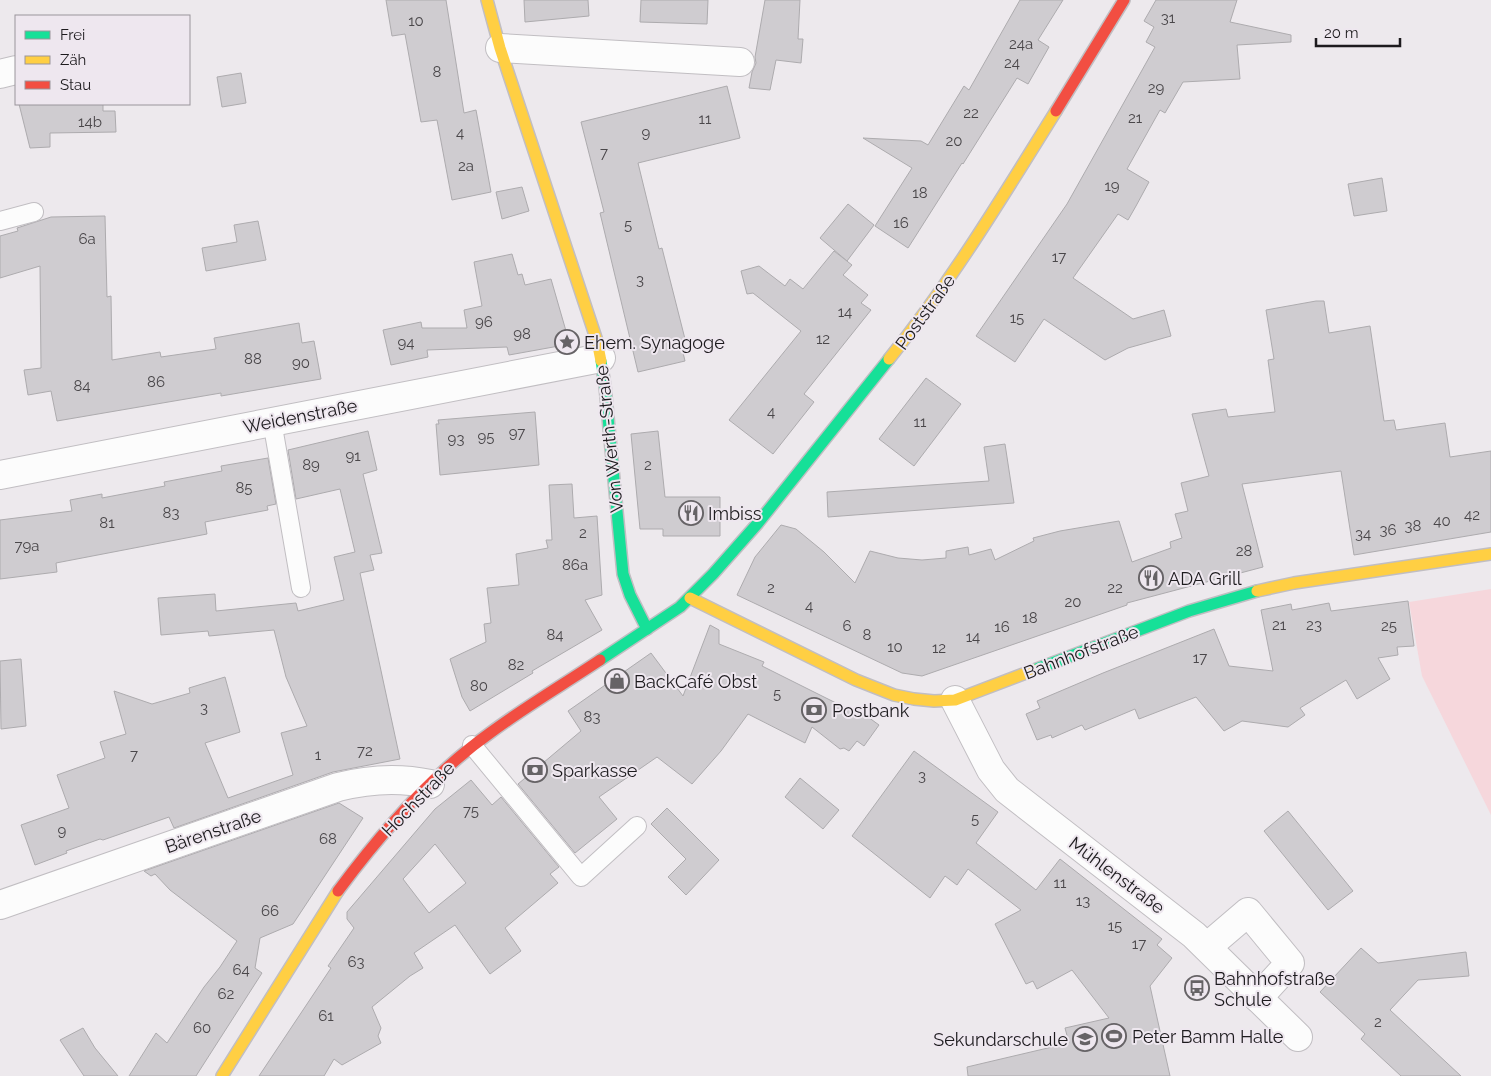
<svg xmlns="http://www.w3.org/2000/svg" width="1491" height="1076" font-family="Raleway,sans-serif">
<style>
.green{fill:#f6d7dc}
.building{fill:#cfccd0;stroke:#adabae;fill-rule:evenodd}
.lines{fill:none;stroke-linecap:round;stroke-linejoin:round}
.lane-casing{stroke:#c1bec2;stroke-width:20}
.street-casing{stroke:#c1bec2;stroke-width:30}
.fast-casing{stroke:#c1bec2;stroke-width:14}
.slow-casing{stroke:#c1bec2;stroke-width:14}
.jam-casing{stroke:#c1bec2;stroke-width:14}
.lane{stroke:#fcfcfc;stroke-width:18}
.street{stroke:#fcfcfc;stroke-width:28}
.fast{stroke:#16e098;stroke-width:11}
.slow{stroke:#ffcf43;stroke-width:11}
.jam{stroke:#f24e42;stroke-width:11}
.labels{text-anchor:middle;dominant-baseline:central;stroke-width:4;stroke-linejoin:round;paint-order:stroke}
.number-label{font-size:15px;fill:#4a474a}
.street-label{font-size:18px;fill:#1d1b1e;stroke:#eee7ef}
.poi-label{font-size:18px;fill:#1d1b1e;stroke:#eee7ef;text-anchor:start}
</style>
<rect width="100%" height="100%" fill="#ede9ed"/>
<path class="green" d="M1491,589V815L1422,676L1409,602Z"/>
<g class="building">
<path d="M386,0H446L464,113L476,110L491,192L452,200L437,120L421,122L405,34L392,36Z"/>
<path d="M524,0H588L589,16L525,22Z"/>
<path d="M641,0H708L707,24L640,22Z"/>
<path d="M765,0H800L798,39H803L801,63L776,60L770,90L749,88L752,72L756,63L755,57Z"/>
<path d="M1020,0H1063L1038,40L1049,47L1028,84L1017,78L963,164L962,163L908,248L875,226L912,168L863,138L921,141L928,145L964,86L969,90Z"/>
<path d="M1156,0H1237L1230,22L1291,35V42L1237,45L1240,79L1183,82L1165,113L1160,110L1127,169L1149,182L1136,206L1128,220L1118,214L1073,278L1133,319L1164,310L1171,336L1128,348L1105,360L1044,319L1015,362L976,336L1067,204L1155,47L1146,42L1154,27L1144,21Z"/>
<path d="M241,73L246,103L222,107L217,77Z"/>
<path d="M727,86L740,138L638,163L659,249L662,248L685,339L680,340L685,361L638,372L600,213L604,212L581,122Z"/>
<path d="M19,104H103V111H115L116,132L50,133V147L30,148Z"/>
<path d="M1382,178L1387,211L1354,216L1348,184Z"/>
<path d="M522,187L529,211L502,219L496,192Z"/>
<path d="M848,204L874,225L847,261L820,238Z"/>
<path d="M105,216L107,297L111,296L112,360L160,352L161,357L216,349L214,338L299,323L302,343L314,341L321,379L221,396V393L57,421L51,391L28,395L24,370L41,368L40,266L0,278V236L18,231L17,228L51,217Z"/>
<path d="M258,221L266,260L206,271L202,248L237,242L234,225Z"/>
<path d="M834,251L852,265L843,275L868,295L861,303L871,310L804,394L814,402L773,454L729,420L801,331L753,293L747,294L741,271L759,266L785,286L790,279L803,289Z"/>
<path d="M512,254L518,275L522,274L525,285L551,279L566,331L559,346L509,355L507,347L427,350L428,357L391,365L383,330L421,322L422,328H467L464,310L482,306L474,262Z"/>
<path d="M1316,301H1324L1329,333L1370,326L1384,421L1394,420L1396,430L1445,423L1450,457L1491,451V532L1354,555L1341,471L1242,484L1263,567L1127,603V605L922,676L902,673L737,595L755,557L781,525L796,529L824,552L855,583L870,551L898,558L922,560L946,558V551L968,547L969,555L991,549L995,560L1034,541L1033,538L1060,531L1119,521L1132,562L1171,548L1170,542L1182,538L1175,514L1188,511L1181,483L1209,476L1192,414L1226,409L1228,417L1275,412L1268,360L1274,359L1266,310Z"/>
<path d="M926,378L961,404L914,466L879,439Z"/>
<path d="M535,412L539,465L440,475L436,424H439L438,420Z"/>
<path d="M368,431L377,470L363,474L382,553L370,555L374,570L360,573L400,759L333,772L174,828L169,817L103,840L100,839L66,851L67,853L35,865L21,825L69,808L57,775L105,758L100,742L126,734L114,691L152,704L190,693L189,688L225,677L240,732L205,743L228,798L293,775L281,733L307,726L286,677L274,630L209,636L208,631L161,635L158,598L215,594L216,611L296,603L298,611L344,600L334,557L355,552L340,489L296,499L288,450Z"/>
<path d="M658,431L665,497H720V536H663V529H640L631,434Z"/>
<path d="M1005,444L1014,503L828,517L827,492L989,481L984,447Z"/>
<path d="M268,458L276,504L267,506L268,510L205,522L207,534L56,563L57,572L0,579V520L72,511L70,500L102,494V498L165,486L164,482L222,471L221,466Z"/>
<path d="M572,484L574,518L597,516L602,595L585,600L602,630L532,671L533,673L470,711L462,697L450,659L486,642L484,624L491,623L487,588L519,585L516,554L548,548L546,540H552L549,485Z"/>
<path d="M1408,601L1414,646L1397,647L1398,655L1378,658L1390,679L1357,699L1346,680L1300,708L1305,715L1288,727L1242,721L1224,731L1196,697L1139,719L1135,709L1085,730L1082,725L1052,738L1051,735L1037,740L1026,714L1040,708L1037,701L1103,673L1214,629L1229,666L1273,671L1261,610L1291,604L1292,610L1329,603L1331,611Z"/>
<path d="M710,625L719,630V644L764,662L762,666L854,712L857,709L879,725L864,746L857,741L849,751L844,748L840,749L812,727L805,743L748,714L721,751L692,784L657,757L599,797L617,819L575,853L518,784L581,731L568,711L651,653L683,696Z"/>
<path d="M21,659L26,726L1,729L0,661Z"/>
<path d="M914,751L998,812L976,843L1036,890L1060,859L1162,939L1157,945L1172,958L1150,986L1170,1076H968L967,1067L1069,1043L1065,1028L1109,1018L1072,970L1037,989L1033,981L1026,984L995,924L1021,910L968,869L957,885L945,876L930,898L852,836Z"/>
<path d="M800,778L839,810L823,829L785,797Z"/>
<path d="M471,780L492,805L501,797L559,867L550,874L558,883L505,928L521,951L490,974L455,925L414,953L423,968L410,976L372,1007L381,1028L378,1036L381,1043L342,1065L334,1059L324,1076H259L331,968L328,966L354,928L347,919V912L435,809ZM435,844L466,883L429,913L403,879Z"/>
<path d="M339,803L363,818L293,924L260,938L255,968L262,973L196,1076H129L156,1033L167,1043L204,987L220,967L237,941L170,890L155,874L151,876L144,871Z"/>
<path d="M667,808L719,860L686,895L668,877L686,859L651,824Z"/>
<path d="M1288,811L1353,891L1328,910L1264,831Z"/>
<path d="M1361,948L1378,963L1466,952L1469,976L1418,980L1390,1010L1461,1076H1401L1361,1039L1365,1034L1320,992Z"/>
<path d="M83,1028L95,1048L118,1076H84L60,1040Z"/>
</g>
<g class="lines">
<defs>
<g id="lane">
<path d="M0,221L34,212"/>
<path d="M272,421L301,588"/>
<path d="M472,745L581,877L637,826"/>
</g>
<g id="street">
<path d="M500,48L740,62"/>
<path d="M0,74L16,70"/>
<path d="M0,475L601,358"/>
<path d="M955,700L991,770L1007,790L1194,935L1298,1037"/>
<path d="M0,905L338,787C369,779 398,777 430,784"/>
<path d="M1207,947L1248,912L1290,963L1258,998"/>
</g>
<g id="fast">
<path d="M601,361L605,386L623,574L630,595L647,629"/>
<path d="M600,660L680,607L713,574L758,523L889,359"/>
<path d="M1034,670L1189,611L1257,591"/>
</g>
<g id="slow">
<path d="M487,0L500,48L597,341L601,361"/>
<path d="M889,359C952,281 1003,196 1056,111"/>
<path d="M1257,591L1294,583L1491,554"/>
<path d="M690,598L856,680L894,695L914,699L934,701L955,700L1034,670"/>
<path d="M222,1076L338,891"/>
</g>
<g id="jam">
<path d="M1056,111L1124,0"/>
<path d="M338,891C381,833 431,775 490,733C525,707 564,684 600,660"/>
</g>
</defs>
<use href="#lane" class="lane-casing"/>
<use href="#street" class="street-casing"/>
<use href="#fast" class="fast-casing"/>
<use href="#slow" class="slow-casing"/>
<use href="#jam" class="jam-casing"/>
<use href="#lane" class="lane"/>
<use href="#street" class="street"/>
<use href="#fast" class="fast"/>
<use href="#slow" class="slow"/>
<use href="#jam" class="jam"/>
</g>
<defs>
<symbol id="sight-ring" viewBox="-11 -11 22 22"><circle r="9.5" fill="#eee7ef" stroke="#666366" stroke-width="1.5"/><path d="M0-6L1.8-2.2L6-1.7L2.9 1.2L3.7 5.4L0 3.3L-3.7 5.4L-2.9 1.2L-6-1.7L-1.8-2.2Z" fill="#666366"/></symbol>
<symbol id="restaurant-ring" viewBox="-11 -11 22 22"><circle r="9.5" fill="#eee7ef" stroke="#666366" stroke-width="1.5"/><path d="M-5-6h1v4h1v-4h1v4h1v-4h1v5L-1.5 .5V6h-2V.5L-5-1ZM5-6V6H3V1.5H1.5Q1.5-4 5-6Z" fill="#666366"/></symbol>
<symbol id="shop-ring" viewBox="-11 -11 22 22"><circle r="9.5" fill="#eee7ef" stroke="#666366" stroke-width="1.5"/><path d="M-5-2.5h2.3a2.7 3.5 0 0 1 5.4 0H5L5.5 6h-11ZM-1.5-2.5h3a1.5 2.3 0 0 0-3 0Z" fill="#666366"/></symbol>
<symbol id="bank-ring" viewBox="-11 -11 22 22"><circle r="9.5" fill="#eee7ef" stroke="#666366" stroke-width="1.5"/><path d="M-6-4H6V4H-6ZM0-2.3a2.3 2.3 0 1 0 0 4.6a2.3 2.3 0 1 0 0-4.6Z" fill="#666366"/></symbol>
<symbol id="bus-ring" viewBox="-11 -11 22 22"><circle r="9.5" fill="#eee7ef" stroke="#666366" stroke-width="1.5"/><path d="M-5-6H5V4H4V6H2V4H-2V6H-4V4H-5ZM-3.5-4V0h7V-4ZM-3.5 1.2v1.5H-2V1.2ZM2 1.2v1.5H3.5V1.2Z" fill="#666366"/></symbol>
<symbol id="stadium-ring" viewBox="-11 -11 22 22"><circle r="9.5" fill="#eee7ef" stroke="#666366" stroke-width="1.5"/><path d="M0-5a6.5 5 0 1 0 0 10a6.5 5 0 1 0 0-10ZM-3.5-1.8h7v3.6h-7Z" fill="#666366"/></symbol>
<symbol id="school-ring" viewBox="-11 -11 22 22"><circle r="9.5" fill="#eee7ef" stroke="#666366" stroke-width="1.5"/><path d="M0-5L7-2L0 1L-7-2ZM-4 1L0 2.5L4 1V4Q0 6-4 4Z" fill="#666366"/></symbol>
</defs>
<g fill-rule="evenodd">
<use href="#sight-ring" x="553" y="328" width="28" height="28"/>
<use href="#restaurant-ring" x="677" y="499" width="28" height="28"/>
<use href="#restaurant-ring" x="1137" y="564" width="28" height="28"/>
<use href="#shop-ring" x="603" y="667" width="28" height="28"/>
<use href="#bank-ring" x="800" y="696" width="28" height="28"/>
<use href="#bank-ring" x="521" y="756" width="28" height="28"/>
<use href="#bus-ring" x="1183" y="974" width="28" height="28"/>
<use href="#stadium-ring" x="1100" y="1022" width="28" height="28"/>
<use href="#school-ring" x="1071" y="1025" width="28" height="28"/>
</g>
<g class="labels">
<g class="number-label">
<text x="1168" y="18">31</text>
<text x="416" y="21">10</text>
<text x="1021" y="44">24a</text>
<text x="1012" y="63">24</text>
<text x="437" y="72">8</text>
<text x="1156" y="88">29</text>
<text x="971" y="113">22</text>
<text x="1135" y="118">21</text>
<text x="705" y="119">11</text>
<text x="90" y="122">14b</text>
<text x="460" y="133">4</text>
<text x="646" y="133">9</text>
<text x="954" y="141">20</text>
<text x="604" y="153">7</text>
<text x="466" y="166">2a</text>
<text x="1112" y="186">19</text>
<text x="920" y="193">18</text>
<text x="901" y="223">16</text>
<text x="628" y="225">5</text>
<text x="87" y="239">6a</text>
<text x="1059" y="257">17</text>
<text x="640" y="280">3</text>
<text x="845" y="312">14</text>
<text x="1017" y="318">15</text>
<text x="484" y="322">96</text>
<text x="522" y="334">98</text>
<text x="823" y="339">12</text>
<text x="406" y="343">94</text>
<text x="253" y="359">88</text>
<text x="301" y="363">90</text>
<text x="156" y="382">86</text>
<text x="82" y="386">84</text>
<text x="771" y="412">4</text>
<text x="920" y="422">11</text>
<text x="517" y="433">97</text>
<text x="486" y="437">95</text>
<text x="456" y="439">93</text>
<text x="353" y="456">91</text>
<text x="311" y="465">89</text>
<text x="648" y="465">2</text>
<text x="244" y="488">85</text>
<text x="171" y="513">83</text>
<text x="1472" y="515">42</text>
<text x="1442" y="521">40</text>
<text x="107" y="523">81</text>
<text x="1413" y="526">38</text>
<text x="1388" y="530">36</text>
<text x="583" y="533">2</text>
<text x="1363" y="534">34</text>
<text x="27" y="546">79a</text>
<text x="1244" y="551">28</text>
<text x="575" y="565">86a</text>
<text x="771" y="588">2</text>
<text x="1115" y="588">22</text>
<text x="1073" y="602">20</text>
<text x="809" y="606">4</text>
<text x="1030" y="618">18</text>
<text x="1279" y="625">21</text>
<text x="1314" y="625">23</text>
<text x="847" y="626">6</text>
<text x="1389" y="626">25</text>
<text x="1002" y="627">16</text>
<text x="555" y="635">84</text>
<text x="867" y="635">8</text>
<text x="973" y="637">14</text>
<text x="895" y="647">10</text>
<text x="939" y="648">12</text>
<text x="1200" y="658">17</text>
<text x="516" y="665">82</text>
<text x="479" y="686">80</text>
<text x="777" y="694">5</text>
<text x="204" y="708">3</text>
<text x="592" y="717">83</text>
<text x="365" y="751">72</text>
<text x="134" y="755">7</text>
<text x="318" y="755">1</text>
<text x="922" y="776">3</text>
<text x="471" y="811">75</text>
<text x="975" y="819">5</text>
<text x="62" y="831">9</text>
<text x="328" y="839">68</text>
<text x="1060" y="883">11</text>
<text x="1083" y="901">13</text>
<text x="270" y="911">66</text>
<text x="1115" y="926">15</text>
<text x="1139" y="944">17</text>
<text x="356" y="962">63</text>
<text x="241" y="970">64</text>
<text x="226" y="994">62</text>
<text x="326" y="1016">61</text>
<text x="1378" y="1022">2</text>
<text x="202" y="1028">60</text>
</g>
<g class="street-label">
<text transform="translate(925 312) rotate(-54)">Poststraße</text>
<text transform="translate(300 416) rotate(-11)">Weidenstraße</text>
<text transform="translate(609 439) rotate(-96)">Von Werth-Straße</text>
<text transform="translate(1081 652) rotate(-21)">Bahnhofstraße</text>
<text transform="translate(418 799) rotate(-46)">Hochstraße</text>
<text transform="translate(213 831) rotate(-19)">Bärenstraße</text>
<text transform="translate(1117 875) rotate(37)">Mühlenstraße</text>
</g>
<g class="poi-label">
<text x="584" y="342">Ehem. Synagoge</text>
<text x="708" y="513">Imbiss</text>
<text x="1168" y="578">ADA Grill</text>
<text x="634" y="681">BackCafé Obst</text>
<text x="832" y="710">Postbank</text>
<text x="552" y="770">Sparkasse</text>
<text x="1214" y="978">Bahnhofstraße<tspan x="1214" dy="21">Schule</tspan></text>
<text x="1132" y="1036">Peter Bamm Halle</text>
<text x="1068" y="1039" text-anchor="end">Sekundarschule</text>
</g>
</g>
<rect x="15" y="15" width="175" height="90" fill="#eee7ef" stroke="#9a959b"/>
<rect x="25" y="31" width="25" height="8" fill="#16e098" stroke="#9a959b"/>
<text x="60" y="40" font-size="15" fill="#1d1b1e">Frei</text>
<rect x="25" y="56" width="25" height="8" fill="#ffcf43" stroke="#9a959b"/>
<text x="60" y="65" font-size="15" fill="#1d1b1e">Zäh</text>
<rect x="25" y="81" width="25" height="8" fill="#f24e42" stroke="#9a959b"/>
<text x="60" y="90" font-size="15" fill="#1d1b1e">Stau</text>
<path d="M1316 38v8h84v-8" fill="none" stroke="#1d1b1e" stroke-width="2.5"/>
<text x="1324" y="38" font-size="15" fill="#1d1b1e" stroke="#eee7ef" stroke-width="4" paint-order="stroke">20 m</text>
</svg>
